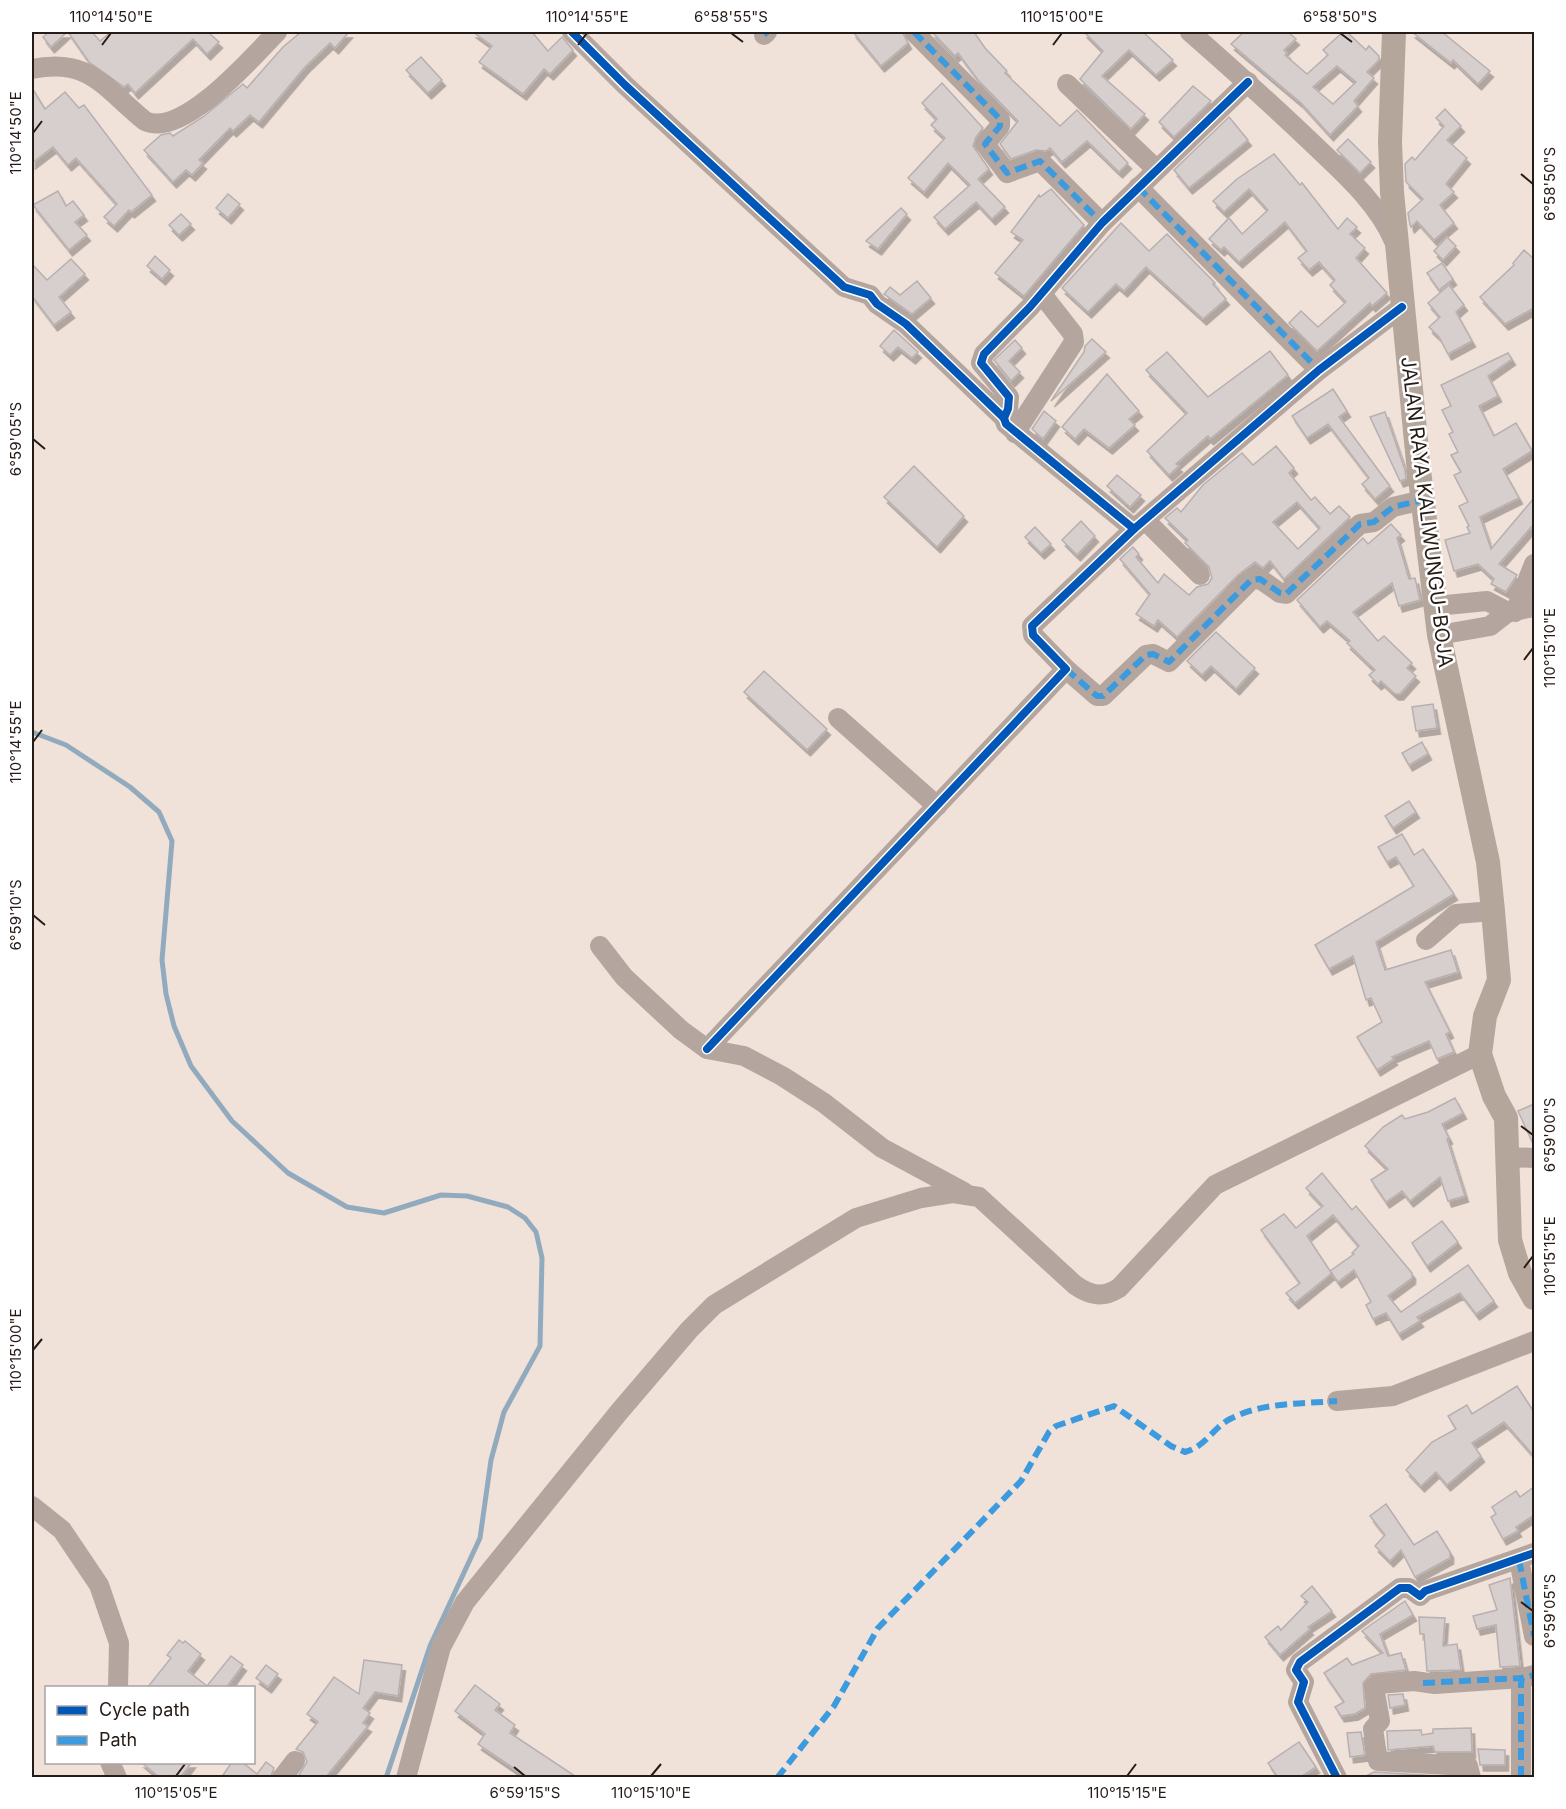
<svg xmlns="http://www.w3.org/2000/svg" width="1566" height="1809" font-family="Inter,sans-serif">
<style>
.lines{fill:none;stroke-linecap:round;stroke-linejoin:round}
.stream{stroke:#92aabe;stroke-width:5}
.building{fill:#d7cfce;stroke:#b8afb0;stroke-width:1.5;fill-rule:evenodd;filter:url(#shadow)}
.minor{stroke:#b4a69e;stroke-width:20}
.major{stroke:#b5a69c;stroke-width:24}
.quiet{stroke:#3c9bdf;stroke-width:6;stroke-dasharray:12 6;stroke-linecap:butt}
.cycleway-casing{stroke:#fff;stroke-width:11}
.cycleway{stroke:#0057b8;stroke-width:8}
.ticks{fill:none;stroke:#261c17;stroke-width:2}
.labels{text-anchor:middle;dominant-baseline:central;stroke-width:5;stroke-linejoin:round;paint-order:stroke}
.street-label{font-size:20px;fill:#261c17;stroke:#fff}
.neatline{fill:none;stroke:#261c17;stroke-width:2}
.ticks-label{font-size:15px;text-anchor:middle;fill:#261c17}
</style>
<defs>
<filter id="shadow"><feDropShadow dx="3.5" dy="6" stdDeviation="0" flood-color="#0004"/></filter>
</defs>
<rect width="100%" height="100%" fill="#f0e2d9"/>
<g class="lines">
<path class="stream" d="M32,732L66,745L130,787L159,812L172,841L162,960L166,994L174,1026L191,1066L232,1121L288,1173L347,1207L384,1213L441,1195L467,1196L508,1207L525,1218L536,1232L542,1258L540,1346L504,1412L491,1460L480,1538L430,1646L386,1778"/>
</g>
<g class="building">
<path d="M49,32H67L51,47L43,37Z"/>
<path d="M68,32H92L100,41L111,32H208L219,42L207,54L193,39L135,93L128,84L124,87L89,62Z"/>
<path d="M301,32H349L335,48L330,43L305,67L259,122L250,115L233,131L230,128L199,160L203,163L192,175L186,170L173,182L144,150L161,135L170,133L173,136L203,117L243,84L247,88L283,47Z"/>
<path d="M473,32H532L548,51L562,37L573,50L550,74L544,69L523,94L479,62L492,46Z"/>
<path d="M853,32H902L908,43L881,66Z"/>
<path d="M932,32H974L985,48L1007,71L1005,73L1060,126L1077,110L1128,163L1119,172L1087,141L1062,162L1050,148L1046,151L1036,150L1011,159L1000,144L1018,121L978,80L958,53L955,56Z"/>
<path d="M1084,32H1143L1173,60L1156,75L1129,50L1102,76L1145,114L1131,129L1080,79L1103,51Z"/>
<path d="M1244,32H1288L1296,39L1284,50L1287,53L1285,55L1307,74L1328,55L1323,50L1343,32H1347L1366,50L1369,46L1379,56V60L1367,72L1374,78L1354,101L1358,106L1330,135L1301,103L1231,44ZM1337,66L1356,82L1333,104L1313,87Z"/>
<path d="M1412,32H1442L1490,71L1478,84L1453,60L1451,63Z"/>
<path d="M421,57L442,80L428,93L406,70Z"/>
<path d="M942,83L983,128L976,137L973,146L989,169L978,179L1005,207L992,219L976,202L945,229L934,217L970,185L948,163L924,192L908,178L945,138L931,125L937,119L922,103Z"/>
<path d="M1193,86L1211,101L1174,137L1159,122Z"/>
<path d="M32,88L45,109L65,92L79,108L84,105L152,195L131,212L129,210L114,226L104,217L117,204L76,158L68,165L53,147L32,163Z"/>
<path d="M1445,109L1461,126L1447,140L1467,158L1446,184L1454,192L1440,205L1454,223L1434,240L1417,221L1411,227L1410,225L1408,213L1423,199L1406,182L1405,164L1412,157L1415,160L1444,126L1436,118Z"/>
<path d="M1229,117L1248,140L1189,188L1174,170Z"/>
<path d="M1348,139L1371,162L1360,173L1337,150Z"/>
<path d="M1274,154L1300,185L1302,183L1338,229L1347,218L1357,227L1350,234L1365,248L1356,258L1387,293L1372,306L1370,303L1317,351L1289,323L1301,311L1318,327L1346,302L1330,285L1335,280L1319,262L1309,270L1298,258L1307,251L1285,222L1239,262L1224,247L1221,250L1209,239L1229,218L1242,234L1268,210L1249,189L1224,212L1213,201L1237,179Z"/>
<path d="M1051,189L1084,225L1024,296L995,273L1023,240L1011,232L1039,195L1040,197Z"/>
<path d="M58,191L66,206L73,201L84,215L75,222L87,235L69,250L33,205Z"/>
<path d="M228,194L240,204L228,218L216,208Z"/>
<path d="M901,208L907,214L878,249L866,241Z"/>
<path d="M181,214L191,224L179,235L169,225Z"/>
<path d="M1121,223L1149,251L1167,234L1215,283L1213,284L1226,299L1203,319L1146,267L1124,291L1116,284L1088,312L1062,288Z"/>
<path d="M1447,237L1456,246L1443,260L1434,251Z"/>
<path d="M1524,250L1534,259V308L1505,324L1480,297L1514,265L1513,263Z"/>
<path d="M155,256L170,270L162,279L147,266Z"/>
<path d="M71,259L85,274L59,297L71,312L54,325L32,296V264L47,280Z"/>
<path d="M1442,263L1453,279L1439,290L1427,273Z"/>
<path d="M917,281L931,298L912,314L884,294L890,287L900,295Z"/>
<path d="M1449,285L1464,305L1456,312L1472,341L1448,354L1439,337L1429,327L1440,317L1428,303Z"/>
<path d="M894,330L918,352L912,358L898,347L890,355L880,346Z"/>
<path d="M1092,339L1106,352L1051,401L1084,352L1085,346Z"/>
<path d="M1015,340L1022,348L1009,361L1020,372L1011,381L994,360Z"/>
<path d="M1270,351L1288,375L1210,439L1208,436L1176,464L1179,466L1169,475L1147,451L1187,413L1146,370L1167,352L1208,397Z"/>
<path d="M1508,353L1512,359L1488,376L1498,396L1479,406L1494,436L1516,423L1532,451L1503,469L1519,498L1480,517L1491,549L1534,498V524L1499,564L1517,575L1506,592L1491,584L1494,579L1478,564L1454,571L1445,540L1470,533L1467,527L1469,526L1459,506L1468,502L1454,475L1461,472L1451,455L1458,452L1449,434L1453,432L1442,410L1451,406L1441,385Z"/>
<path d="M1107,374L1139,411L1129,419L1135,425L1109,448L1084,429L1075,439L1062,427Z"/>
<path d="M1333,389L1347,411L1339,417L1390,486L1375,499L1362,484L1369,478L1328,424L1307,438L1292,416Z"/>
<path d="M1044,411L1056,421L1043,439L1032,429Z"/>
<path d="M1385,412L1405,470L1406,479L1400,481L1370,417Z"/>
<path d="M1276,446L1294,468L1289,473L1311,500L1315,497L1330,514L1339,506L1350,517L1284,579L1270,561L1263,568L1255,562L1238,575L1177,637L1158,620L1154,626L1136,614L1150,594L1120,559L1133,547L1139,554L1136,557L1158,583L1164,574L1189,595L1197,587L1208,584L1212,578L1209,567L1185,543L1188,540L1165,518L1177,508L1181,512L1203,485L1242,453L1253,465ZM1297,502L1320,528L1298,549L1273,522Z"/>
<path d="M914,466L964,516L937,547L884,497Z"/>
<path d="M1117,475L1141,495L1130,507L1107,486Z"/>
<path d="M1081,521L1095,536L1077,555L1062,540Z"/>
<path d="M1391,524L1401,535L1397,538L1409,579L1415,578L1420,600L1399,606L1392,583L1353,612L1378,641L1384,636L1412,663L1407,668L1416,676L1400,694H1395L1381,681L1378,684L1369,675L1375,670L1347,643L1350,641L1327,621L1320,627L1297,600L1363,538L1368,544Z"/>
<path d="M1035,527L1051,544L1041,553L1025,537Z"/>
<path d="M1216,632L1255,668L1236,689L1211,666L1202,675L1187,661Z"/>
<path d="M764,671L827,729L807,750L744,692Z"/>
<path d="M1433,704L1437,728L1416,731L1412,707Z"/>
<path d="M1422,742L1428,754L1409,765L1402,753Z"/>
<path d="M1409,801L1416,812L1393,828L1385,816Z"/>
<path d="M1402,834L1414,855L1423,849L1454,894L1376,942L1385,970L1451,950L1458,972L1425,982L1450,1032L1446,1034L1454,1052L1437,1059L1429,1041L1392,1057L1394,1059L1377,1070L1357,1037L1382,1022L1371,998L1366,1000L1353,956L1329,969L1315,945L1414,886L1396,857L1387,862L1378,847Z"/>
<path d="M1455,1098L1463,1113L1442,1124L1449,1138L1447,1139L1465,1196L1448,1201L1440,1177L1410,1201L1402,1191L1386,1202L1371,1180L1388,1169L1365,1146L1383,1127L1402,1115L1405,1119L1428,1112Z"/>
<path d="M1534,1104V1146L1518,1111Z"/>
<path d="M1322,1173L1352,1210L1356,1206L1412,1273V1278L1388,1296L1401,1312L1468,1265L1494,1301L1476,1314L1460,1293L1417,1317L1420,1321L1399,1334L1386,1313L1373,1319L1366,1305L1371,1302L1354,1270L1338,1282L1330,1271L1332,1273L1295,1303L1286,1293L1300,1283L1261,1230L1284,1214L1296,1228L1323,1206L1306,1188ZM1333,1215L1359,1246L1352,1253L1354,1254L1330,1271L1307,1236Z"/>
<path d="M1442,1221L1458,1242L1427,1266L1412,1243Z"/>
<path d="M1517,1386L1534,1412V1456L1504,1422L1472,1443L1481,1456L1447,1485L1436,1472L1421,1486L1406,1470L1432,1442L1456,1429L1448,1416L1467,1405L1472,1414Z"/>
<path d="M1534,1487V1515L1516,1527L1518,1531L1503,1539L1491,1517L1496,1514L1492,1507L1516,1491L1520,1497Z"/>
<path d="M1386,1504L1414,1545L1437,1531L1450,1552V1558L1415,1577L1401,1550L1390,1561L1375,1546L1385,1535L1370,1516Z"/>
<path d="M1510,1578L1520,1666L1500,1667L1496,1625L1477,1629L1473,1616L1497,1610L1489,1585Z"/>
<path d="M1312,1586L1332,1611L1308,1627L1310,1629L1280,1655L1265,1637L1278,1626L1281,1630L1308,1602L1301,1596Z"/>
<path d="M1405,1601L1413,1615L1380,1634L1388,1656L1401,1653L1406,1670L1371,1674L1363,1683L1365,1708L1355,1714L1341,1716L1335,1707L1344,1702L1324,1673L1347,1658L1352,1665L1383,1653L1362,1631Z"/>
<path d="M1419,1617L1445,1618L1443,1646L1457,1644L1461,1670L1427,1671L1424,1634H1420Z"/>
<path d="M179,1640L183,1643L185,1641L201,1654L188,1671L207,1686L231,1656L243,1665L226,1688H147L171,1658L167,1655Z"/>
<path d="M364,1660L402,1665L398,1696L375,1692L363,1708L370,1713L363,1723L368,1726L325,1778H297L307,1762L303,1752L296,1749L318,1722L307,1714L334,1677L359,1694Z"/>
<path d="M266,1665L278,1674L268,1687L256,1678Z"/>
<path d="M475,1685L500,1704L495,1710L515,1725L510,1733L578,1778H528L478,1744L485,1734L455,1711Z"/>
<path d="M1403,1694L1405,1705L1390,1708L1388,1695Z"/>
<path d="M1471,1728L1472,1752H1435L1433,1746L1388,1750L1387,1731L1421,1730L1422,1735L1433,1733V1729Z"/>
<path d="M1361,1732L1365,1755L1350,1757L1347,1733Z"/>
<path d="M1299,1742L1316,1767L1299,1778H1278L1268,1763Z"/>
<path d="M1478,1749L1505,1750V1765H1480Z"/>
<path d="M141,1762H192L180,1778H160Z"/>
<path d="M232,1762H242L257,1774L266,1762L274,1768L270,1778H221Z"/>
<path d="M1374,1772L1439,1776L1440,1778H1362Z"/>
</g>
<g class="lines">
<g class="minor">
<path d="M572,32L625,85L844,287L870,295L877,304L906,324L1004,418"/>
<path d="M914,32L1000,119V126L985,144L1007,173L1040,161L1102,223"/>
<path d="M1190,32C1230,67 1270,103 1309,140C1340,170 1377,201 1394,241"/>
<path d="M764,35L767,32"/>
<path d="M32,69C90,57 104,88 145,121C183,139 253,56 277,32"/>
<path d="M1248,82L1102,223L1030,307L984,354L981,363L1009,397L1008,409L1004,418L1006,424L1134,529L1319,370L1402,307"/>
<path d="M1067,84L1156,169"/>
<path d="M1138,187L1319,370"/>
<path d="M1015,433L1074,342L1073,334L1041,293"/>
<path d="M1145,520L1200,575"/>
<path d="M1436,606L1487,601L1508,612L1534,607"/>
<path d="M1515,612L1534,564"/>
<path d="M1439,635L1490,626L1508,612"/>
<path d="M1066,669L1097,696H1103L1146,655L1153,654L1169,662L1251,580L1260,579L1280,593L1286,594L1360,524L1374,522L1393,507L1423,500"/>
<path d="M838,718L937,806"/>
<path d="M1426,940L1456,914L1493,911"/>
<path d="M600,946L624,977L681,1030L707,1049L744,1056L782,1076L824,1103L882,1148L964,1192"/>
<path d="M707,1049L1066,669L1033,635L1032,626L1134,529"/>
<path d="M1508,1157L1534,1158"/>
<path d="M1337,1401L1393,1396L1534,1341"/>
<path d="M32,1506L62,1530L99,1585L119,1643L118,1688"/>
<path d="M1519,1560L1534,1636"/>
<path d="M110,1762L117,1778"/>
<path d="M282,1778L295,1761"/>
<path d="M406,1778L441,1647L465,1602L619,1412L689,1330L714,1305L856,1218L921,1198L953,1193L979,1197L1075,1285C1091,1296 1103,1298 1119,1288L1215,1185L1480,1054"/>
<path d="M1337,1778L1298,1702L1304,1682L1296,1670L1300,1662L1400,1588H1409L1420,1596L1425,1591L1534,1553"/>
<path d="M1471,1778L1468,1766L1378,1761L1373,1729L1380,1721L1374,1687L1378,1684L1414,1681L1435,1684L1522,1678"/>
<path d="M1521,1778V1684L1522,1678L1534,1675"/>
</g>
<path class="major" d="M1394,32L1390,142L1392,192L1418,462L1439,635L1488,862L1493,911L1499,980L1485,1016L1480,1054L1494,1096L1506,1118L1510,1240L1520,1273L1534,1298"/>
<g class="quiet">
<path d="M914,32L1000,119V126L985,144L1007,173L1040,161L1102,223"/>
<path d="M764,35L767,32"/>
<path d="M1138,187L1319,370"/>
<path d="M1066,669L1097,696H1103L1146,655L1153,654L1169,662L1251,580L1260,579L1280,593L1286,594L1360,524L1374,522L1393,507L1423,500"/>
<path d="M1519,1560L1534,1636"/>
<path d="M1423,1683L1522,1678"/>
<path d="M777,1778L834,1706L878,1628L1021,1481L1049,1432L1056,1426L1114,1406L1171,1446L1185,1452C1205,1447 1213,1428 1230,1419C1263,1402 1301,1404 1337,1401"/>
<path d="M1521,1778V1684L1522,1678L1534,1675"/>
<path d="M1533,1778L1534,1777"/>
</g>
<defs>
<g id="cycleway">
<path d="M572,32L625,85L844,287L870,295L877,304L906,324L1004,418"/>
<path d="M1248,82L1102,223L1030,307L984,354L981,363L1009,397L1008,409L1004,418L1006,424L1134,529L1319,370L1402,307"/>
<path d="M707,1049L1066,669L1033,635L1032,626L1134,529"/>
<path d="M1337,1778L1298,1702L1304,1682L1296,1670L1300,1662L1400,1588H1409L1420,1596L1425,1591L1534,1553"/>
</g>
</defs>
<use href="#cycleway" class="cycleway-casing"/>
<use href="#cycleway" class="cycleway"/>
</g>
<path class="ticks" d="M731,33L743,42M1340,33L1352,42M102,45L111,33M578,45L587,33M1053,45L1062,33M33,133L42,121M1521,174L1533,184M33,439L45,449M1524,660L1533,648M33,742L42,730M33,915L45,925M1521,1126L1533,1135M1524,1268L1533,1256M33,1350L42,1339M1521,1602L1533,1611M514,1767L525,1776M176,1776L185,1764M651,1776L661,1764M1127,1776L1136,1764"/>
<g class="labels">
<g class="street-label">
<text transform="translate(1427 512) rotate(83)">JALAN RAYA KALIWUNGU-BOJA</text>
</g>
</g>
<rect width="1566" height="1809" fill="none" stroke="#ffffff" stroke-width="66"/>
<rect x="45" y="1686" width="210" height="78" fill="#ffffff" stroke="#a8a4a2" stroke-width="1.5"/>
<rect x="57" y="1706" width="30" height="9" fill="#0057b8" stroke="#a8a4a2" stroke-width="1.5"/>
<text x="99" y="1716" font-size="18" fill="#261c17">Cycle path</text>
<rect x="57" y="1736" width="30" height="9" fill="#3c9bdf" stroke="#a8a4a2" stroke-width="1.5"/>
<text x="99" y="1746" font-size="18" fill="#261c17">Path</text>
<rect x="33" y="33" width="1500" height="1743" class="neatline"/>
<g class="ticks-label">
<text x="111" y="22">110°14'50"E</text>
<text x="587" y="22">110°14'55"E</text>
<text x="731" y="22">6°58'55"S</text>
<text x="1062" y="22">110°15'00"E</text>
<text x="1340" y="22">6°58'50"S</text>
<text transform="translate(16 133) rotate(-90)" y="5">110°14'50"E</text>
<text transform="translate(1550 184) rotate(-90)" y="5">6°58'50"S</text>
<text transform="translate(16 439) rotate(-90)" y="5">6°59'05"S</text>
<text transform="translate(1550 648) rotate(-90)" y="5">110°15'10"E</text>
<text transform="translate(16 742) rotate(-90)" y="5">110°14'55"E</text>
<text transform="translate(16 915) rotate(-90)" y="5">6°59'10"S</text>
<text transform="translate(1550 1135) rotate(-90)" y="5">6°59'00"S</text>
<text transform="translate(1550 1256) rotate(-90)" y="5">110°15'15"E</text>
<text transform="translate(16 1350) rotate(-90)" y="5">110°15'00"E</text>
<text transform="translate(1550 1611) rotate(-90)" y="5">6°59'05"S</text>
<text x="176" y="1798">110°15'05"E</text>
<text x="525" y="1798">6°59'15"S</text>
<text x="651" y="1798">110°15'10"E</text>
<text x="1127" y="1798">110°15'15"E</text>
</g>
</svg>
